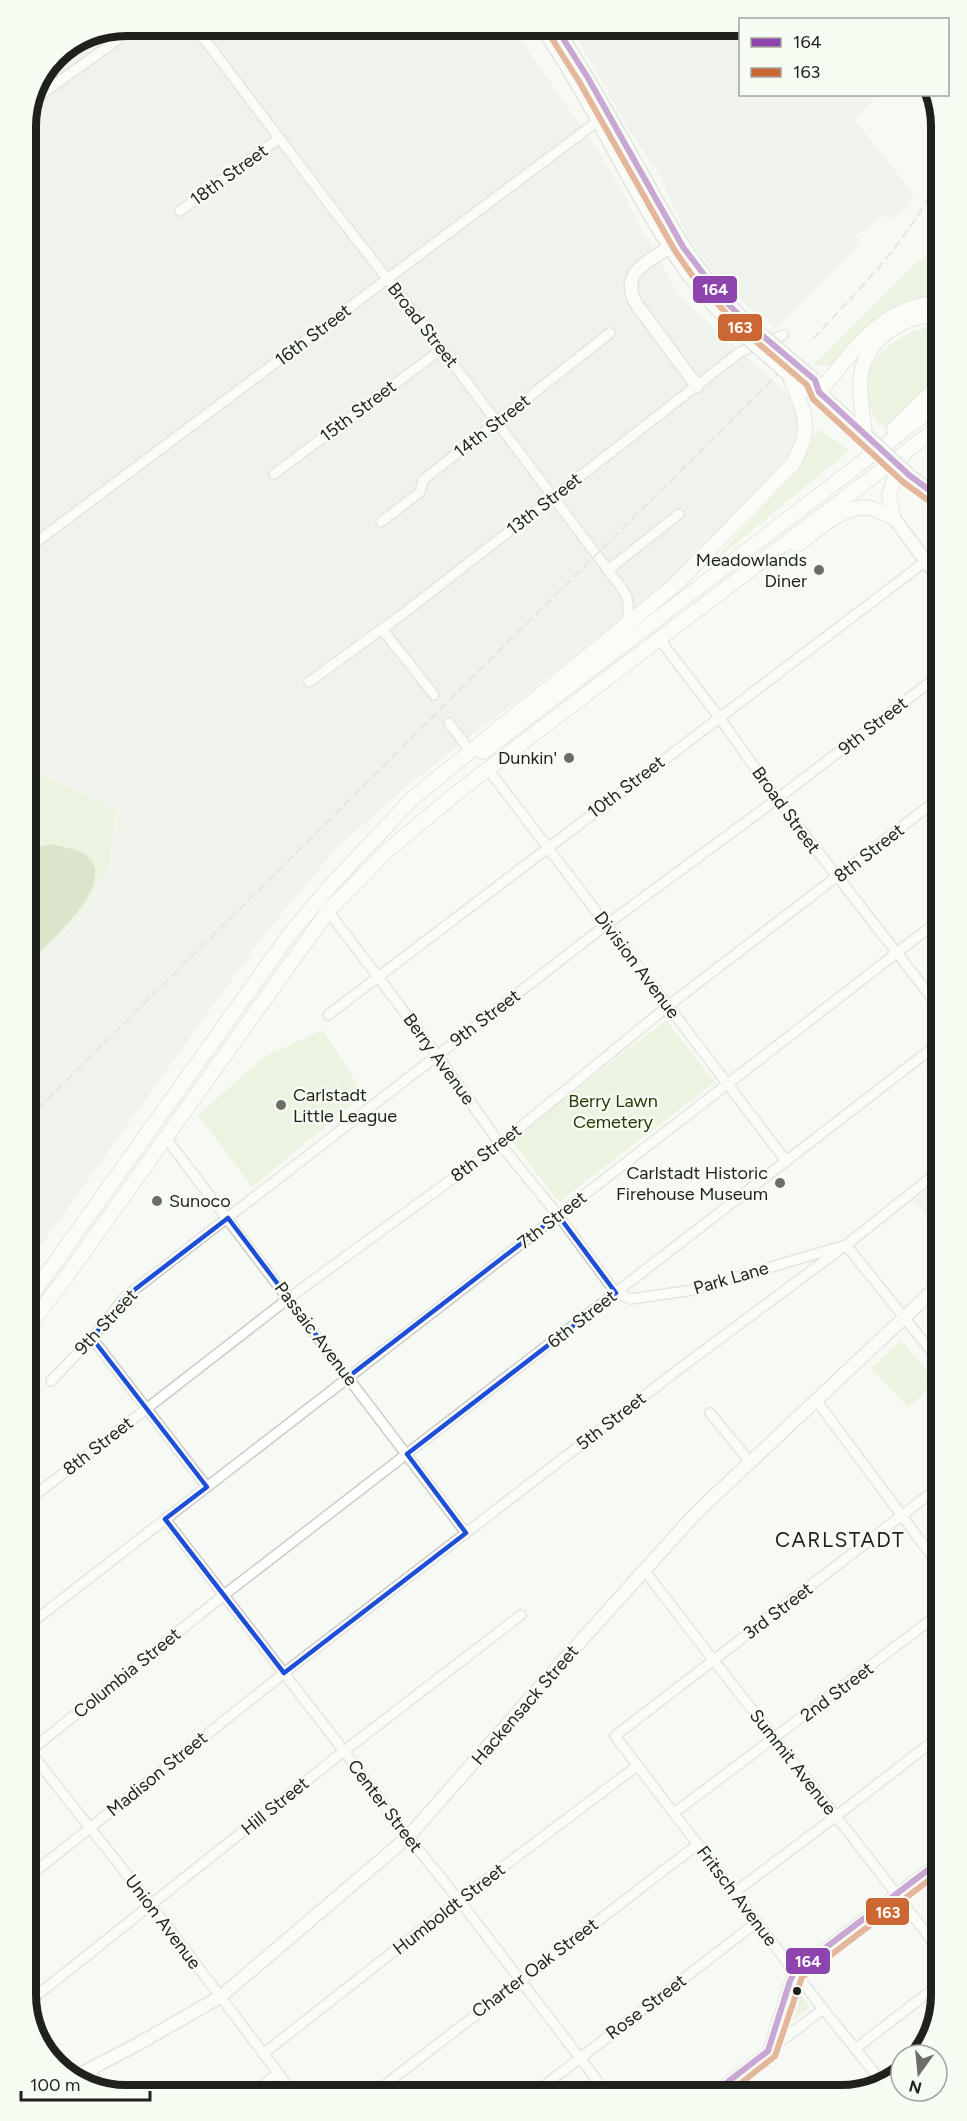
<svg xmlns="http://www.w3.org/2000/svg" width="967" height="2121" font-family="Figtree,sans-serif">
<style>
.built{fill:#e5ebe0}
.green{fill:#deeccb}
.water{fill:#b8cc9c}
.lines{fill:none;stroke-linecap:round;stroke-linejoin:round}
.minor-casing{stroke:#cbcdc9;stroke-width:12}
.major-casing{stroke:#cbcdc9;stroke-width:15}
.highway-casing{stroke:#cbcdc9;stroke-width:16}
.minor{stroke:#fefefd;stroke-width:9}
.major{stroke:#fefefd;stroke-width:12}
.highway{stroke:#fefefd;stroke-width:14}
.rail{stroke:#cccecc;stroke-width:2;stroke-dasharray:9 4.5;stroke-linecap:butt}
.major-bridge-casing{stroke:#cbcdc9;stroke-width:15;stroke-linecap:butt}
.major-bridge{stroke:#fefefd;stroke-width:12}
.bus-1-casing{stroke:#f7fcf2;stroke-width:10}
.bus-2-casing{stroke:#f7fcf2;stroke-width:10}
.bus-1{stroke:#8e44ad;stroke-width:6}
.bus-2{stroke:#c63;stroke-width:6}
.marked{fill:none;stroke:#1d4ed8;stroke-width:4.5;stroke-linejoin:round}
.poi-dot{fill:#6b6d68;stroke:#f7fcf2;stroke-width:2}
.bus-dot{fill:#1f211d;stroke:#f7fcf2;stroke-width:2}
.labels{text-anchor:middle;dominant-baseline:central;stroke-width:5;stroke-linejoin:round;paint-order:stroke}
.street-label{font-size:18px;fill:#1f211d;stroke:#f7fcf2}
.poi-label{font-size:18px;fill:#1f211d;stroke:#f7fcf2;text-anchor:end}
.park-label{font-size:18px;fill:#283908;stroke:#f7fcf2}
.quarter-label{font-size:21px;letter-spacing:1.5px;fill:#1f211d;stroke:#f7fcf2}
.rim{fill:none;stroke:#1f211d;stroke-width:8}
.line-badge{stroke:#f7fcf2;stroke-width:2}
.badge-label{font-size:16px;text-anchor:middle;font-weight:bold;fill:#fff}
</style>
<rect width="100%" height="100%" fill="#f7faf4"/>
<g class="built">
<path d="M740,27V94L877,95L855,120L914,194L907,209L891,219L885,215L856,236L860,243L776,329L724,288L689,239L658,172L631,133L571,28Z"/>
<path d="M513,29L600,153L680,297L801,406L804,418L792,452L670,582L409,784L337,848L263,936L29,1262L28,971L81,915L110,868L118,810L27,766L26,119L55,55L88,33Z"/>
<path d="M939,1181V1231L913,1201Z"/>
</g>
<g class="green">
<path d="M927,256L933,274L937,276V298L897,305L866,330L835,366L813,365L915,263Z"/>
<path d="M937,326V381L884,427C876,421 874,417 871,408C869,404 866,399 866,395C859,358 905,328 937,326Z"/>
<path d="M818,429L850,450L705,569L798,470Z"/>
<path d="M27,767L117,810L109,868L81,914L28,969V965C47,945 110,893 92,863C88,859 87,856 82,854C58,844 52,844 28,850Z"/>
<path d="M666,1020L715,1082L559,1202L511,1140Z"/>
<path d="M323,1030L364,1095L252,1187L198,1115L265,1056Z"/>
<path d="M901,1340L937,1382L908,1407L871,1368Z"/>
<path d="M798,1991L810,2007L784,2027Z"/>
</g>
<path class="water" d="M51,844C62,847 78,849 87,856C120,884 46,945 28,964V850Z"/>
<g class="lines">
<defs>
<g id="minor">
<path d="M199,32L332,208L442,349L608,570C624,592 633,596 626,625"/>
<path d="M36,98L127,33"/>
<path d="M180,211L279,138"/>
<path d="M274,474L442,349"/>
<path d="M381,522L420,492L423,480L610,333"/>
<path d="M27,549L598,121"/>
<path d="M608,570L679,514"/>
<path d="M382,629L434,695"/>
<path d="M659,639L719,717L777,799L939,1007"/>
<path d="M309,682L404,613L740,352L783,335"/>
<path d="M449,723L470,751"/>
<path d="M488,769L786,1161"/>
<path d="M328,911L437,1055L500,1144L558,1215L616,1293L631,1299L693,1290L846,1245L940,1362"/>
<path d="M328,1015L926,561"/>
<path d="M165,1137L466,1533"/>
<path d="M92,1338L207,1487"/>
<path d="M51,1381L92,1338L125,1297L606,925L777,799L938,676"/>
<path d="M816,1400L940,1567"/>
<path d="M710,1413L750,1462"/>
<path d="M29,1500L289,1298L500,1144L668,1006L938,799"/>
<path d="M165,1519L344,1751L408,1837L459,1900L606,2092"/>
<path d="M645,1571C742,1700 845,1824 941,1953"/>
<path d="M30,1624L938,921"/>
<path d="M30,1751L224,1595L939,1043"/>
<path d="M30,1752L152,1906L294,2094"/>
<path d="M674,1813L940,1613"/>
<path d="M31,1875L284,1673L679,1369L846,1245L939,1171"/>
<path d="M735,1892L835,1817L941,1735"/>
<path d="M31,2000L344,1751L521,1615"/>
<path d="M855,2049L941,1983"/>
<path d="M768,2051L790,1981L795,1971L941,1860"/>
<path d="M263,2054L459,1900L637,1766"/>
<path d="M89,2070L104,2090"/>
<path d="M883,2083L823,2009L615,1736L940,1486"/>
<path d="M716,2091L823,2009"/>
<path d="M536,2092L757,1922"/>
<path d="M251,2094L278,2073"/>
<path d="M373,2094L698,1844"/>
</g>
<g id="major">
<path d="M542,29C613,129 651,254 744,336"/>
<path d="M557,29C589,77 616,128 645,179C676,236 704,285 755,329"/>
<path d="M669,248C647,261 618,275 637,305L697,386"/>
<path d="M789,375L810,393L819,392"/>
<path d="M816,384L819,392L867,436"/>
<path d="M909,475L937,496"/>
<path d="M893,517L937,576"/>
<path d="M73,2078L138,2044L220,1997L408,1837L561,1663L696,1513L939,1285"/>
</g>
<g id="highway">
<path d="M819,392C852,353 881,306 937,303"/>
<path d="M894,429L937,387"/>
<path d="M865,434C860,391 850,357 892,329C906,320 920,314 937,316"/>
<path d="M893,517L889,495L902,456"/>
<path d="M797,545C817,531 843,504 870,508C878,510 885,514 893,517"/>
<path d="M483,752L937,405"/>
<path d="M29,1299L289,935L332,884L413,798L675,585L792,465C815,426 804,413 789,375"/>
<path d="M29,1326L66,1277L328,911L388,850L463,788L937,428"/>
</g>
</defs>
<use href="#minor" class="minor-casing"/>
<use href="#major" class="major-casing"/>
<use href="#highway" class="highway-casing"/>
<use href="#minor" class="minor"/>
<use href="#major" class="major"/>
<use href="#highway" class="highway"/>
<g class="rail">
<path d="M813,339C859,289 904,246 936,184"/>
<path d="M28,1119L780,372"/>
</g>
<defs>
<g id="major-bridge">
<path d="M755,329L815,380"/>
<path d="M744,336L789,375"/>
<path d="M867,436L909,475"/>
</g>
</defs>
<use href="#major-bridge" class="major-bridge-casing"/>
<use href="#major-bridge" class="major-bridge"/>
<defs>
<g id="bus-1">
<path d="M557,29L588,78L683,247L721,297L744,320L815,380L819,392L909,475L937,496"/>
<path d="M716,2091L768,2051L790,1981L795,1971L941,1860"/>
</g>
<g id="bus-2">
<path d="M549,34L580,83L675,251L694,278L738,326L807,385L813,399L903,482L932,503"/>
<path d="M731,2091L775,2056L802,1977L941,1871"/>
</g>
</defs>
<use href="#bus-1" class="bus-1-casing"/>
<use href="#bus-2" class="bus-2-casing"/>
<use href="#bus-1" class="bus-1"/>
<use href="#bus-2" class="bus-2"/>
</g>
<path d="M0 0H967V2121H0ZM558,1215L616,1293L407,1454L466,1533L284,1673L165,1519L207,1487L92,1338L125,1297L228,1218L348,1377Z" fill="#f7faf4" fill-opacity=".55" fill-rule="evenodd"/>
<path class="marked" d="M558,1215L616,1293L407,1454L466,1533L284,1673L165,1519L207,1487L92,1338L125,1297L228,1218L348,1377Z"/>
<g class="poi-dot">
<circle cx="819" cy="570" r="6"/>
<circle cx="569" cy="758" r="6"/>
<circle cx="281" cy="1105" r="6"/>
<circle cx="780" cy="1183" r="6"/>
<circle cx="157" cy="1201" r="6"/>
</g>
<circle class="bus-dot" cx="797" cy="1991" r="5"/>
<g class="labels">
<g class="street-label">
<text transform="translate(229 175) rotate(-36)">18th Street</text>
<text transform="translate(423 325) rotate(52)">Broad Street</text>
<text transform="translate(313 335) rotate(-37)">16th Street</text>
<text transform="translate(358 411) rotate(-37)">15th Street</text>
<text transform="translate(492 426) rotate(-38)">14th Street</text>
<text transform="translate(544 504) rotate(-38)">13th Street</text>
<text transform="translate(873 726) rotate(-38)">9th Street</text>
<text transform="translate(626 787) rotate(-37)">10th Street</text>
<text transform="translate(786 810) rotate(54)">Broad Street</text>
<text transform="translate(869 853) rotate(-38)">8th Street</text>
<text transform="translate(637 965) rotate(53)">Division Avenue</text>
<text transform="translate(485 1018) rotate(-37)">9th Street</text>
<text transform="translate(439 1059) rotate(54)">Berry Avenue</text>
<text transform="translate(486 1153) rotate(-37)">8th Street</text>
<text transform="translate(552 1220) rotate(-38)">7th Street</text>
<text transform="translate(731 1278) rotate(-16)">Park Lane</text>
<text transform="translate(582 1319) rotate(-38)">6th Street</text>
<text transform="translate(106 1322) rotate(-47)">9th Street</text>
<text transform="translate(316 1334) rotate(53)">Passaic Avenue</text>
<text transform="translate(611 1421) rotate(-38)">5th Street</text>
<text transform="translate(98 1446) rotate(-38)">8th Street</text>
<text transform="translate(778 1611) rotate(-37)">3rd Street</text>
<text transform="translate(127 1673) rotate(-39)">Columbia Street</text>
<text transform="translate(837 1692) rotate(-37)">2nd Street</text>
<text transform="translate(525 1705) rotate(-49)">Hackensack Street</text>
<text transform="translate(793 1762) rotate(52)">Summit Avenue</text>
<text transform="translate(157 1774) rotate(-39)">Madison Street</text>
<text transform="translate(275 1806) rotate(-39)">Hill Street</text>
<text transform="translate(385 1806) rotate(53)">Center Street</text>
<text transform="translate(737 1896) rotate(53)">Fritsch Avenue</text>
<text transform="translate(449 1909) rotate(-38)">Humboldt Street</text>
<text transform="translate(163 1922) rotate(53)">Union Avenue</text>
<text transform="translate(535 1968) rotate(-37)">Charter Oak Street</text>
<text transform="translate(646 2007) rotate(-37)">Rose Street</text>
</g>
<g class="poi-label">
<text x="807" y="560">Meadowlands<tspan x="807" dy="21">Diner</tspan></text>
<text x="557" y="758">Dunkin'</text>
<text x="293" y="1095" text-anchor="start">Carlstadt<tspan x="293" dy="21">Little League</tspan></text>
<text x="768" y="1173">Carlstadt Historic<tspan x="768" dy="21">Firehouse Museum</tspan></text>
<text x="169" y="1201" text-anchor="start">Sunoco</text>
</g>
<g class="park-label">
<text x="613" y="1101">Berry Lawn<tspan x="613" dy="21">Cemetery</tspan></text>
</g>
<g class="quarter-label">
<text x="840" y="1539">CARLSTADT</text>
</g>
</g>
<path d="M0 0H967V2121H0ZM126 36H841A90 90 0 0 1 931 126V1995A90 90 0 0 1 841 2085H126A90 90 0 0 1 36 1995V126A90 90 0 0 1 126 36Z" fill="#f7fcf2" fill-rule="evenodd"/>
<path class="rim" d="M126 36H841A90 90 0 0 1 931 126V1995A90 90 0 0 1 841 2085H126A90 90 0 0 1 36 1995V126A90 90 0 0 1 126 36Z"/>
<g class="line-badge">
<rect x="692" y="275" width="46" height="29" rx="6" fill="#8e44ad"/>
<rect x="717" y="313" width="46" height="29" rx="6" fill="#c63"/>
<rect x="865" y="1897" width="45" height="29" rx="6" fill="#c63"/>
<rect x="785" y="1947" width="46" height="28" rx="6" fill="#8e44ad"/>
</g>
<g class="badge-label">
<text x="715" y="295">164</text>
<text x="740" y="333">163</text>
<text x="888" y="1918">163</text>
<text x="808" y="1967">164</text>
</g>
<rect x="739" y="18" width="210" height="78" fill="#f7fcf2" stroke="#a1a49d" stroke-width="1.5"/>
<rect x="751" y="38" width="30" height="9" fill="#8e44ad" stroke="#a1a49d" stroke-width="1.5"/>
<text x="793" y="48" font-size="18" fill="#1f211d">164</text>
<rect x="751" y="68" width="30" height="9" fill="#cc6633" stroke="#a1a49d" stroke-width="1.5"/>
<text x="793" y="78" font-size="18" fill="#1f211d">163</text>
<g transform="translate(919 2073) rotate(195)"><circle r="28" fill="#f7fcf2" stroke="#a1a49d" stroke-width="1.5"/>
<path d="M0-4.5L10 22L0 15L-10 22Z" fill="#6b6d68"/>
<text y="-9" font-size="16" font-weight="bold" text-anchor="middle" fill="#1f211d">N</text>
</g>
<path d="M21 2091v9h129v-9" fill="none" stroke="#1f211d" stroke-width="3"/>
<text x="30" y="2091" font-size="18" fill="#1f211d" stroke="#f7fcf2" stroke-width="4.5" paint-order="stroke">100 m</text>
</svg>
